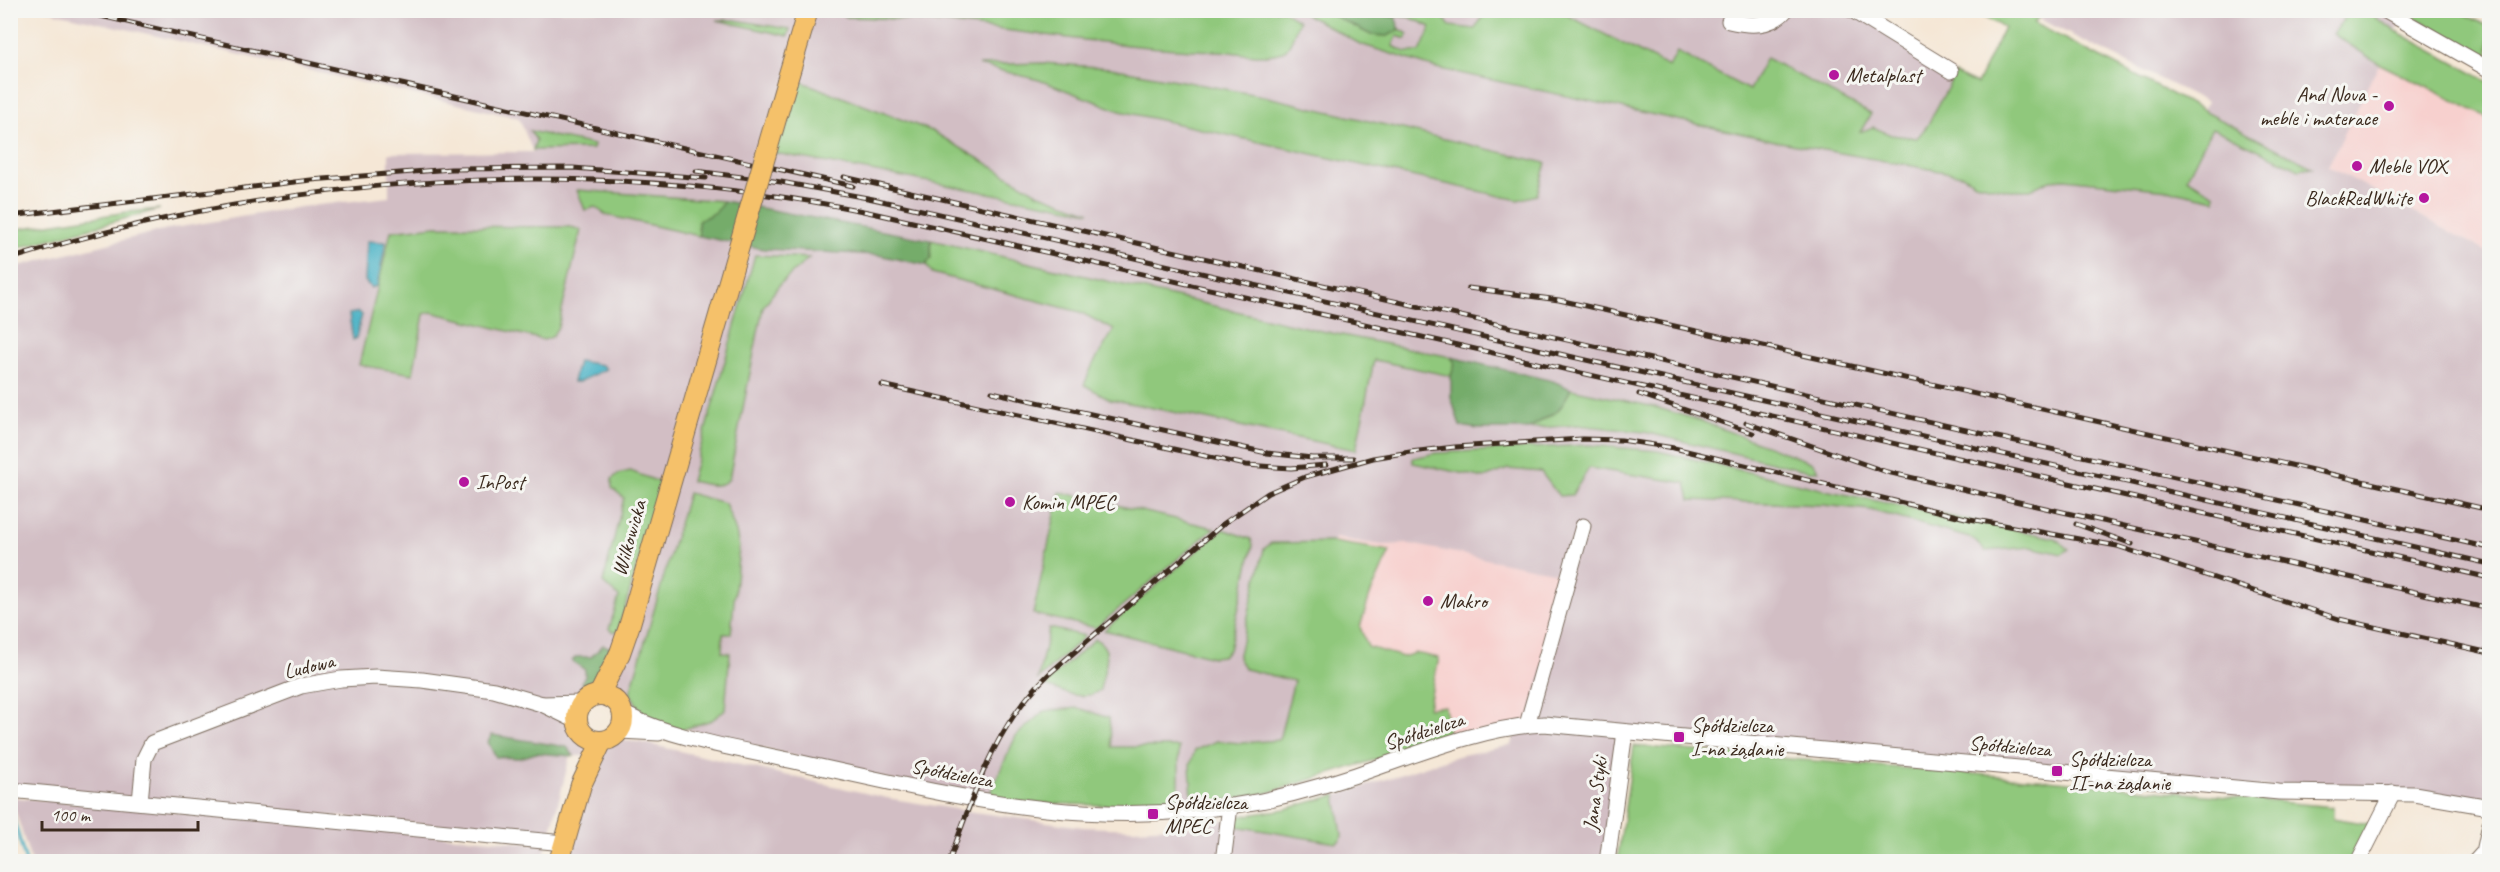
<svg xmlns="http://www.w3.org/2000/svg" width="2500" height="872" font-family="Caveat,sans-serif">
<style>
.built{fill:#f7d0ce}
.industrial{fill:#d2bec4;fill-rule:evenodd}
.green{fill:#90c87b;stroke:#66794c;stroke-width:1.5}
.forest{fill:#74ac6b;stroke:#586b44;stroke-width:1.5}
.water{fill:#45b0c4;stroke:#406d71;stroke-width:1.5}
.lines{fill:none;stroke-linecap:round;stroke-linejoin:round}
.stream{stroke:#45b0c4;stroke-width:3}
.minor-casing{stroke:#7c6c5e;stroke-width:17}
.major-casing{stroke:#7c6c5e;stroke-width:22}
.minor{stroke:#fff;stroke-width:15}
.major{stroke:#f5c16b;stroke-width:20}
.rail-casing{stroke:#3b2a1e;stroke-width:5}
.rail{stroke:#f6f6f2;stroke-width:3;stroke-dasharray:9;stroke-linecap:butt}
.major-bridge-casing{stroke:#7c6c5e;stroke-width:22;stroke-linecap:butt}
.major-bridge{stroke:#f5c16b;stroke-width:20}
.poi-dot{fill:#b5179e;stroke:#f6f6f2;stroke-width:2}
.labels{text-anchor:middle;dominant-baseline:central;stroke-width:6;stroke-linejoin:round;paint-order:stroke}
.poi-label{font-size:21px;fill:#3b2a1e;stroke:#f6f6f2;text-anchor:start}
.street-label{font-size:21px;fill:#3b2a1e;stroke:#f6f6f2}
</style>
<rect width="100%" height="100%" fill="#f6f6f2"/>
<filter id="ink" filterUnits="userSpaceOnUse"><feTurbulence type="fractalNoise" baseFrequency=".0167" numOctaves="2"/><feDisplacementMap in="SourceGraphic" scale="12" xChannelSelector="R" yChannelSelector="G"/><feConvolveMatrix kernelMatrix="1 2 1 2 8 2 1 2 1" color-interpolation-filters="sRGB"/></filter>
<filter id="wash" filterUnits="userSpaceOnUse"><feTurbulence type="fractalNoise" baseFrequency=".008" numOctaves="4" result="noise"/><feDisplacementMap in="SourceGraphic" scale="24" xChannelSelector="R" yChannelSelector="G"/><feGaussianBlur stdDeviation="1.35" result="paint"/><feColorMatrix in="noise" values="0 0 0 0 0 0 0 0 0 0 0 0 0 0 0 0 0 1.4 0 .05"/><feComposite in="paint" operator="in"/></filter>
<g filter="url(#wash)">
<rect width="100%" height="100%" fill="#f5e7d6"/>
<g class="built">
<path d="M2378,63L2489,118V253L2328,166Z"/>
<path d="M1334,538L1381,545L1410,544L1568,574L1527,725L1298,755L1276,752Z"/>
</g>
<g class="industrial">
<path d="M47,11H1880L1872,22L1959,76L1915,160L2202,114L2207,102L2039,19L2045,11H2385L2401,21L2328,166L2489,253V808L2425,795L2202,784L1626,732L1607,861H560L598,749L613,740L639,742L887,798L967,811L1083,827L1134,829L1193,826L1285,809L1344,793L1457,756L1512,745L1517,726L1527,725L1567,575L1410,544L1381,545L1335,538L1276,752L1230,806L971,800L624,714L614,699L618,676L580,706L577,721L584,734L588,756H570L550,835L11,788L10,268L168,229L300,207L389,197V153L533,152L519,118ZM595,206L612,208L759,238L850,254L764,249L606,215Z"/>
<path d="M11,797L547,845L542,862L31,861Z"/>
</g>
<g class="green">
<path d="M1283,10L1299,21C1295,29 1291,49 1282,52C1262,59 1239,52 1219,51C1094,48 972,19 847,17L837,11Z"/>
<path d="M1300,11H1325L1371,35L1388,36L1400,29L1408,34L1406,39L1397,36L1393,46L1406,52H1420L1431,27L1409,17L1382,15L1378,11H1431L1443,17L1450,26L1475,29L1486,11H1559L1669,67L1677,52L1749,90L1766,58L1871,114L1860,132L1873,127L1891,135L1917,138L1927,126L1955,74L1977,84L2004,27L1971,11H2044L2034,23L2312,167L2299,169L2212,128L2187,178L2215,195V200L2168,190L2065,179L2050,180L2030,190H2008L1975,183L1962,175L1780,142L1436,68L1360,44Z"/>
<path d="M2350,11H2365L2396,31L2489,82V118L2378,63L2333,34Z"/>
<path d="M2403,11H2459L2489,27V58Z"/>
<path d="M717,20H735L790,29L788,36Z"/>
<path d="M1043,63L1111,68L1263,96L1546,163L1537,195L1518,200L1120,111L1039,80L978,65Z"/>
<path d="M789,77L932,131L1037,193L1090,212L764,151Z"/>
<path d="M530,131L594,145L593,149L533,150L536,140Z"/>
<path d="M577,190L724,201L716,212L698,221L699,236L606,215L595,207L585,210Z"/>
<path d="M160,209L11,250V230L127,212Z"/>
<path d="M436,226L571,227L581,230L558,327L552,337L544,340L431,312L424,314L413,374L359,365L391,231Z"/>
<path d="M931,240L1317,330L1451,357L1455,363L1451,376L1374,360L1356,450L1110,399L1084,385L1093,364L1114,330L1080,312L932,273L926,265L931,258Z"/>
<path d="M755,255L809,258L780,284L763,307L729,479C719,490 705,484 691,481Z"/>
<path d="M1571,389L1655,407L1701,421L1813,463L1819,471H1809L1644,432L1577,425L1528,429L1559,410Z"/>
<path d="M1589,445L1658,451L1834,492L2055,538L2069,549L2062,554L2031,547L1985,551L1973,539L1870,510L1823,505L1690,500L1686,483L1589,468L1572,495L1559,496L1541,472L1508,469L1484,478L1413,463V458L1437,453Z"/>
<path d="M630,471L662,483L618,631L613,632L609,629L619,597L603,583L624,498L612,488V479L618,474Z"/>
<path d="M1060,492L1214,528L1096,628L1033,614Z"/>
<path d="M688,493L725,503L736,532L739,547L731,634H723L722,652L730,653L725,710L712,720L681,730L647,720L648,716L642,713L630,693Z"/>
<path d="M1223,529L1251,539L1253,545L1229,650L1222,656L1213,657L1104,630Z"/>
<path d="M1333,542L1390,551L1370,595L1360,627L1368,647L1403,657L1415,653L1439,658L1428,708L1445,706L1448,731L1440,740L1267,793L1200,804L1192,798L1190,765L1195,750L1217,741L1241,743L1279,740L1294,681L1245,669L1238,658L1264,549L1271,543Z"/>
<path d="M1049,628L1085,636L1038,679Z"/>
<path d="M1095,639C1116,649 1103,671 1100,690C1083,703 1062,691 1043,685Z"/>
<path d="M1078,708L1109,718L1112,747H1179C1178,757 1181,799 1177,803C1173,807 1168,806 1163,807L986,802L1016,736L1044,711Z"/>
<path d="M1634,746L2037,779L2333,807V818L2376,825L2356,862H1617Z"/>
<path d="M1336,795L1342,835L1341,840L1336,843L1229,825L1230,818L1285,809Z"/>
</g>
<g class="forest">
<path d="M1325,11H1378L1382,15L1395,17L1400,29L1388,36L1371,35Z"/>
<path d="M724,201L931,240V258L926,265L878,255L764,249L699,236L698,221L716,212Z"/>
<path d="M1451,357L1553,381L1571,389L1559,410L1528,429H1478L1460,426L1451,397V376L1455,363Z"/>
<path d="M603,645L612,648L593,695L581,682L585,677V670L572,661L576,657H591Z"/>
<path d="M492,735L567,747L574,756L536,753L520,758L496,757L488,742Z"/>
</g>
<g class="water">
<path d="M367,241L386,242L377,286L371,288L365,281Z"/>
<path d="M359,312L362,315L356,338L353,340L349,314Z"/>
<path d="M578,361L602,365L606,369L579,382H573Z"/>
</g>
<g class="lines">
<path class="stream" d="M10,807L26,862"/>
</g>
</g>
<g filter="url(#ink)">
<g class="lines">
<defs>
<g id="minor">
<path d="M1852,10L1951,71"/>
<path d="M2384,10L2490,70"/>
<path d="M1729,21C1750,26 1771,27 1786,10"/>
<path d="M543,704L582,703"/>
<path d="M624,714C679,741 742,749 802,763C962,798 1095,833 1261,801C1303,792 1344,780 1384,765C1436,747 1489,727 1544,724L2279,792L2414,794L2490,807"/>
<path d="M1527,725L1583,526"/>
<path d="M620,731L659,733"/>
<path d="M10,790L564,843"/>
<path d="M140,802L144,759L152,743L301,686L341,679L376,677L422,680L494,690L542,704L577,721"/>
<path d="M1223,862L1230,806"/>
<path d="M1607,862L1625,732"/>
<path d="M2358,862L2393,793"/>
<path d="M2475,862L2484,852L2490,824"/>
</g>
<g id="major">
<path d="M787,81L808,10"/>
<circle cx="600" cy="718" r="23"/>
<path d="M599,695L620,653L629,627L749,212"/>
<path d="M559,862L581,785L602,741"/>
</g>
</defs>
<use href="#minor" class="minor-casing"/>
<use href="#major" class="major-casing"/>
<use href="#minor" class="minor"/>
<use href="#major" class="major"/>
<defs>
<g id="rail">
<path d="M74,10L853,186"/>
<path d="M696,171L781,182L873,199L2490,564"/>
<path d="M844,177L2490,548"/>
<path d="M10,216L311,180L451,169L573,168L706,178"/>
<path d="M10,259C288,173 583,155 868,212L2490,578"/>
<path d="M1468,288L1559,300L2490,510"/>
<path d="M882,385L1246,465L1291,468L1326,465"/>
<path d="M992,392L1267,453L1312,458H1353"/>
<path d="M1639,394L1753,433"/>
<path d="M1746,423L1887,472L2490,609"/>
<path d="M2076,524L2132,544"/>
<path d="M949,862C974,793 995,724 1050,673L1223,524L1268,493L1305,477L1373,458L1410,452L1455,447L1582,439L1621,440L1674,448L1970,519L2117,546L2339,619L2490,653"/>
</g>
</defs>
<use href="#rail" class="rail-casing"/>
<use href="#rail" class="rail"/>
<defs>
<path id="major-bridge" d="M749,212L787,81"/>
</defs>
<use href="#major-bridge" class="major-bridge-casing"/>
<use href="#major-bridge" class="major-bridge"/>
</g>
</g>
<g class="poi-dot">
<circle cx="1834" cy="75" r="6"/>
<circle cx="2389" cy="106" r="6"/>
<circle cx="2357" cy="166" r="6"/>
<circle cx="2424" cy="198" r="6"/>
<circle cx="464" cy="482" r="6"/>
<circle cx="1010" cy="502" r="6"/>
<circle cx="1428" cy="601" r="6"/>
<rect x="1673" y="731" width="12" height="12" rx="3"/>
<rect x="2051" y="765" width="12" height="12" rx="3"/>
<rect x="1147" y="808" width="12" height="12" rx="3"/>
</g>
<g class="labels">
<g class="poi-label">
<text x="1846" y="75">Metalplast</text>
<text x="2377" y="94" text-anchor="end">And Nova -<tspan x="2377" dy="24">meble i materace</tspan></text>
<text x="2369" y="166">Meble VOX</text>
<text x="2412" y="198" text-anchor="end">BlackRedWhite</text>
<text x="476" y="482">InPost</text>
<text x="1022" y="502">Komin MPEC</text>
<text x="1440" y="601">Makro</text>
<text x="1691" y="725">Spółdzielcza<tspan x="1691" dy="24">I-na żądanie</tspan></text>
<text x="2069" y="759">Spółdzielcza<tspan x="2069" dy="24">II-na żądanie</tspan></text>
<text x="1165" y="802">Spółdzielcza<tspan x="1165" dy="24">MPEC</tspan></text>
</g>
<g class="street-label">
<text transform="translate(629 538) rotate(-74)">Wilkowicka</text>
<text transform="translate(309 666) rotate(-13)">Ludowa</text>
<text transform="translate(1424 731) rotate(-18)">Spółdzielcza</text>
<text transform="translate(2010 746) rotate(5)">Spółdzielcza</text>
<text transform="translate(952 773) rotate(11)">Spółdzielcza</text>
<text transform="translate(1595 794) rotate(-82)">Jana Styki</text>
</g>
</g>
<rect width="2500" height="872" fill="none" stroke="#f6f6f2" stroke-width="36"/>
<path d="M42 821v9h156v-9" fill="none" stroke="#3b2a1e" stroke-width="3"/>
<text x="51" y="821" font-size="18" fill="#3b2a1e" stroke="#f6f6f2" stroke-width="4.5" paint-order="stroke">100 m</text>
</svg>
